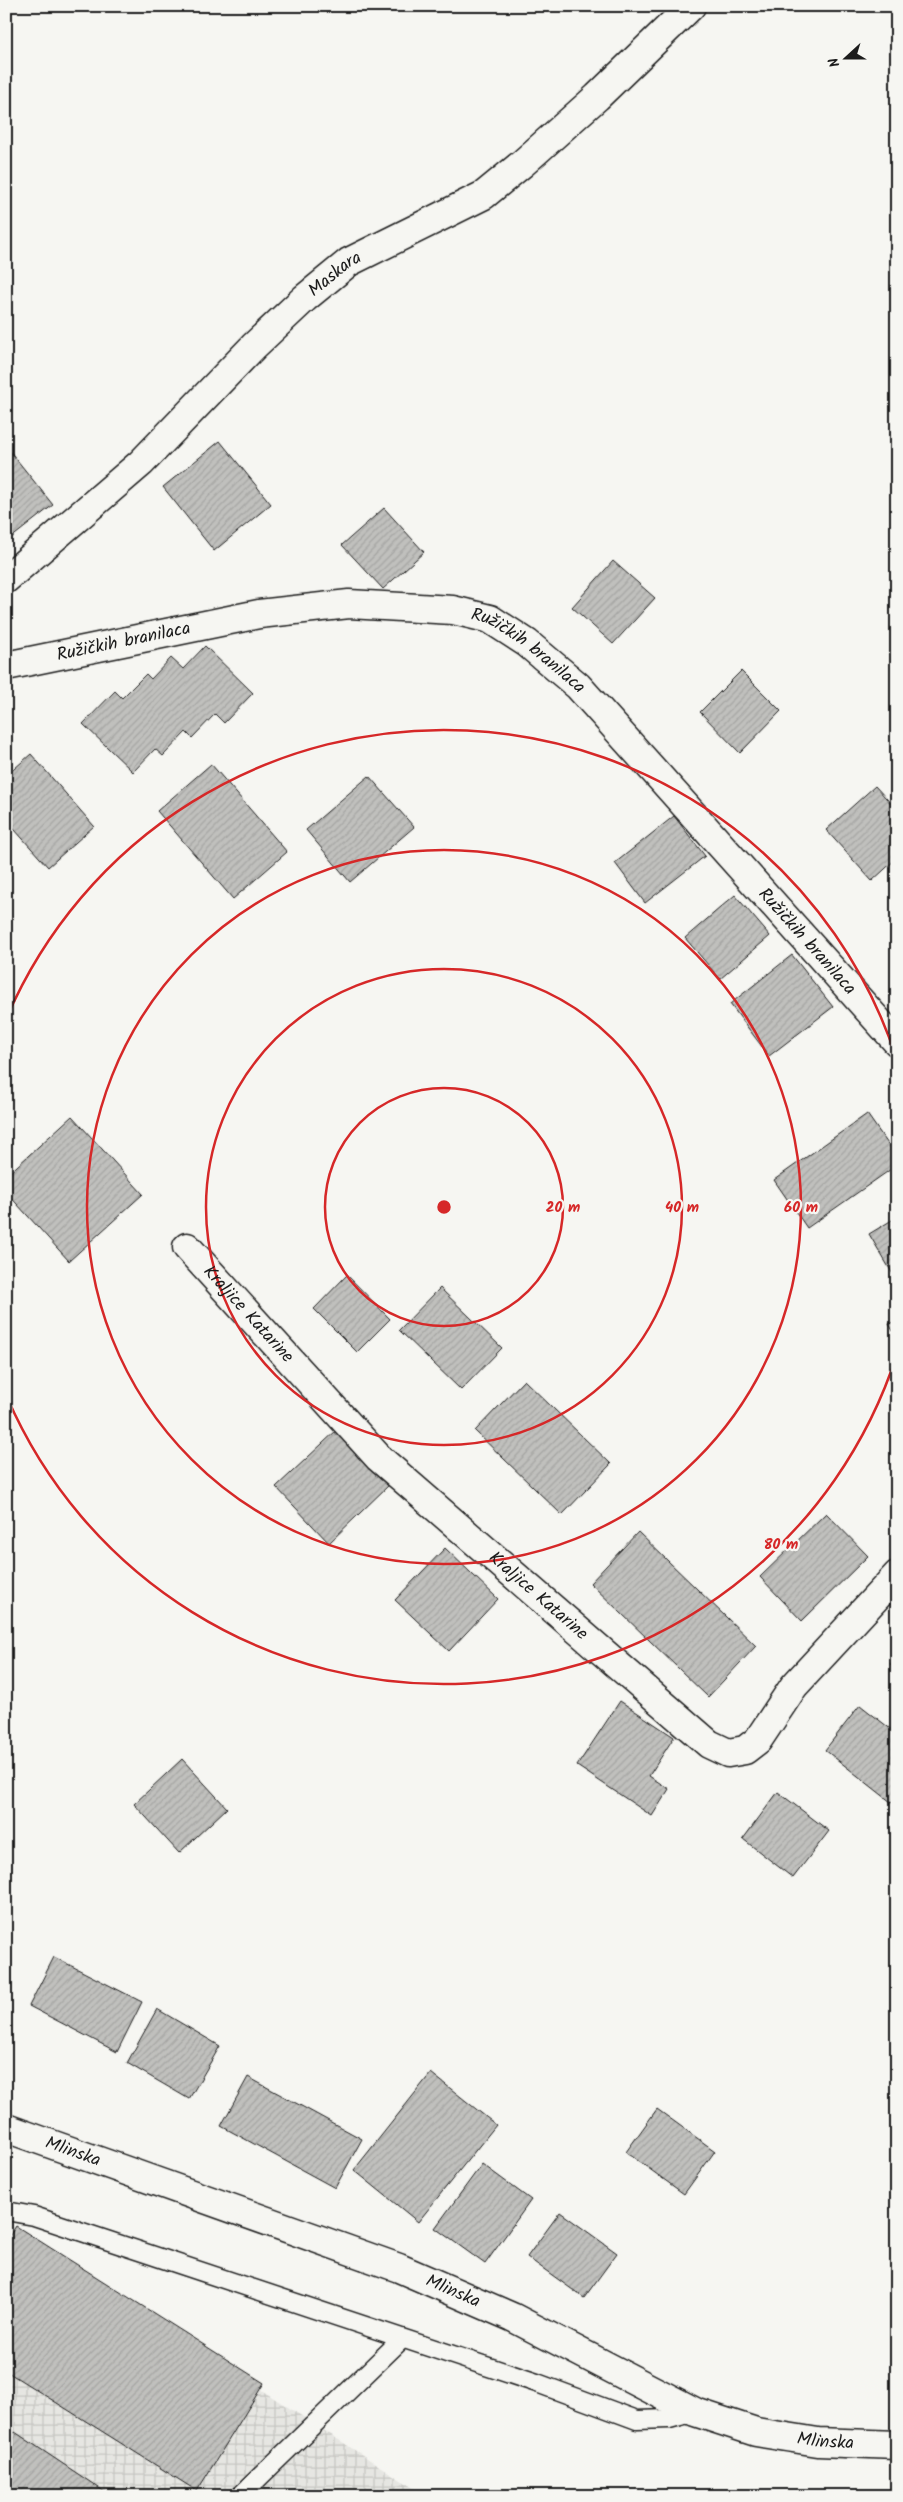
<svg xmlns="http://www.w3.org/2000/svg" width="903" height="2502" font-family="Kalam,sans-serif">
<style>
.industrial{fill:url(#industrial-grid)}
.building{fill:url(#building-hatch);stroke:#1c1c1c}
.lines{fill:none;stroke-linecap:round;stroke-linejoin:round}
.service-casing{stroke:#1c1c1c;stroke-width:21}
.minor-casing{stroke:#1c1c1c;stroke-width:31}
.service{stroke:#f6f6f2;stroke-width:18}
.minor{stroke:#f6f6f2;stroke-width:28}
.ring{fill:none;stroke:#d62828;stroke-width:2.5}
.labels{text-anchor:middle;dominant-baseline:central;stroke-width:4.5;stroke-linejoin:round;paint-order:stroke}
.street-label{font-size:18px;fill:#1c1c1c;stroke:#f6f6f2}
.centre{fill:#d62828;stroke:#f6f6f2;stroke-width:2.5}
.ring-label{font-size:15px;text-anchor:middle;font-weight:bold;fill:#d62828;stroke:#f6f6f2;stroke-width:4.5;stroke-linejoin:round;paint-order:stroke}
</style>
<defs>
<pattern id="industrial-grid" width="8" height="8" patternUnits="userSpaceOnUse" patternTransform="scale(1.25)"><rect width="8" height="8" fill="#e6e6e2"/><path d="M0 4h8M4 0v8" fill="none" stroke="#c5c5c1"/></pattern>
<pattern id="building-hatch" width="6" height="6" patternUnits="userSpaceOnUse" patternTransform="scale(1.25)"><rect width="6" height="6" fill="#c0c0bd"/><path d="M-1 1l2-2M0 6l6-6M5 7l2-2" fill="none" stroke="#a4a4a2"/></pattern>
</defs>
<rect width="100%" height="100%" fill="#f6f6f2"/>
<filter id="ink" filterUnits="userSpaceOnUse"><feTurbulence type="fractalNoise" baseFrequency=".02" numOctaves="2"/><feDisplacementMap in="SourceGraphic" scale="10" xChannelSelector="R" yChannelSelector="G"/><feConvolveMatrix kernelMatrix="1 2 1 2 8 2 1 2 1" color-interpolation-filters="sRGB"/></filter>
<g filter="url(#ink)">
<path class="industrial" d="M6,2226L426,2496H6Z"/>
<g class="building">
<path d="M220,441L271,504L214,551L163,487Z"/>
<path d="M9,450L53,505L6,542V453Z"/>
<path d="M384,508L424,552L383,589L342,545Z"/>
<path d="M613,561L655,598L613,644L572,607Z"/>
<path d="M205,646L253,693L224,723L215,714L192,738L186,732L163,756L155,749L133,772L83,724L115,691L122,698L146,674L151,679L171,658L183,669Z"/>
<path d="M741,671L781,711L740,753L700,712Z"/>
<path d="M31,754L94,826L48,867L6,820V776Z"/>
<path d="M211,764L287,852L233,899L157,811Z"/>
<path d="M369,776L414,827L350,882L306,830Z"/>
<path d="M875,786L897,810V858L872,881L826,830Z"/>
<path d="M674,816L705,856L645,903L615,863Z"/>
<path d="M735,895L770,936L720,979L685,938Z"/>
<path d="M792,955L833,1007L769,1056L730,1004Z"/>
<path d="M867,1114L897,1157V1165L807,1228L774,1180Z"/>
<path d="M72,1116L143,1194L69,1261L6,1192V1176Z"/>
<path d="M897,1217V1281L869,1234Z"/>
<path d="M347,1275L390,1319L357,1352L314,1309Z"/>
<path d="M440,1288L502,1348L461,1390L399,1330Z"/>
<path d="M897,1320V1338L889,1324Z"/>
<path d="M524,1380L611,1464L562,1515L475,1431Z"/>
<path d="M338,1429L390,1484L329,1543L276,1487Z"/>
<path d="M826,1513L868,1556L802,1621L760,1577Z"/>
<path d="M638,1532L756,1646L708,1697L590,1583Z"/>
<path d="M445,1548L498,1599L449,1651L395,1600Z"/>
<path d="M897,1656V1671L890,1664Z"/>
<path d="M620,1701L674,1737L649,1776L669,1789L652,1816L577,1766Z"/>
<path d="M860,1705L897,1734L896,1806L825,1750Z"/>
<path d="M182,1759L227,1808L179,1853L134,1804Z"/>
<path d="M778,1792L829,1831L793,1878L743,1839Z"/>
<path d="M54,1957L142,2002L117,2052L29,2006Z"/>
<path d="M157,2009L220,2046L189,2099L127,2063Z"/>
<path d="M431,2073L496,2125L418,2222L354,2170Z"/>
<path d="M248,2077L362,2139L335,2188L221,2126Z"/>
<path d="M657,2109L715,2151L684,2194L626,2152Z"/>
<path d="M482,2164L531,2200L485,2264L435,2228Z"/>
<path d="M560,2212L617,2253L584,2298L527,2257Z"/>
<path d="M16,2226L264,2383L197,2491L6,2371V2241Z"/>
<path d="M6,2426L111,2496H6Z"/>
</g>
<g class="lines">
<defs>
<g id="service">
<path d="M6,2211L34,2216L537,2383L637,2420L669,2419L695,2412"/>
<path d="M240,2496L402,2339"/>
</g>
<g id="minor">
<path id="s1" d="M6,579L141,463L254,346L305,298L349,262L484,195L523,163L597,97L691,6"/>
<path id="s2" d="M6,666L259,614L349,604L453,610L490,619L527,643L578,686L897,1042"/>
<path id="s3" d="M187,1247L379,1458L709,1744L728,1753L745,1750L758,1740L794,1686L897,1575"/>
<path id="s4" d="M6,2128L399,2268L512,2317L695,2412L756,2432L818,2442L897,2445"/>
</g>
</defs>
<use href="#service" class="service-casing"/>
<use href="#minor" class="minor-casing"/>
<use href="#service" class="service"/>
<use href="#minor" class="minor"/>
</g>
</g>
<g class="ring">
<circle cx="444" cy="1207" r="119"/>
<circle cx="444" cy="1207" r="238"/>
<circle cx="444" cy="1207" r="357"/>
<path d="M897 1354A476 476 0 0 1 7 1397M7 1017A476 476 0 0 1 897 1060"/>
</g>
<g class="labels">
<g class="street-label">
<text stroke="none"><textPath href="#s1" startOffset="449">Maskara</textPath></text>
<text stroke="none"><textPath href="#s2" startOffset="120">Ružičkih branilaca</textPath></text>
<text stroke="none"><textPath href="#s2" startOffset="540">Ružičkih branilaca</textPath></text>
<text stroke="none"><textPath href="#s2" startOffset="945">Ružičkih branilaca</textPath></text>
<text stroke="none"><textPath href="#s3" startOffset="91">Kraljice Katarine</textPath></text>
<text stroke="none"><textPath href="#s3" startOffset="496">Kraljice Katarine</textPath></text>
<text stroke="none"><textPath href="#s4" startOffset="71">Mlinska</textPath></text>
<text stroke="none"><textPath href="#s4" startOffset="476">Mlinska</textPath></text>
<text stroke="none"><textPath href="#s4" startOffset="881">Mlinska</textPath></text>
</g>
</g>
<circle cx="444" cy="1207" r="8" class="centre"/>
<g class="ring-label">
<text x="563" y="1212">20 m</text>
<text x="682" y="1212">40 m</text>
<text x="801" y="1212">60 m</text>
<text x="781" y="1549">80 m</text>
</g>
<rect width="903" height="2502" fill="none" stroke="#f6f6f2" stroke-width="25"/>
<rect x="12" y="12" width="878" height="2477" fill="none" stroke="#1c1c1c" stroke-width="2" filter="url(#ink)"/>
<g transform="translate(846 58) rotate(249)" stroke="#f6f6f2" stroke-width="4" paint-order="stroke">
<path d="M0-4L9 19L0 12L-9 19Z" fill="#1c1c1c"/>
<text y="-8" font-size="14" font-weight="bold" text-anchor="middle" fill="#1c1c1c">N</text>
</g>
</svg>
